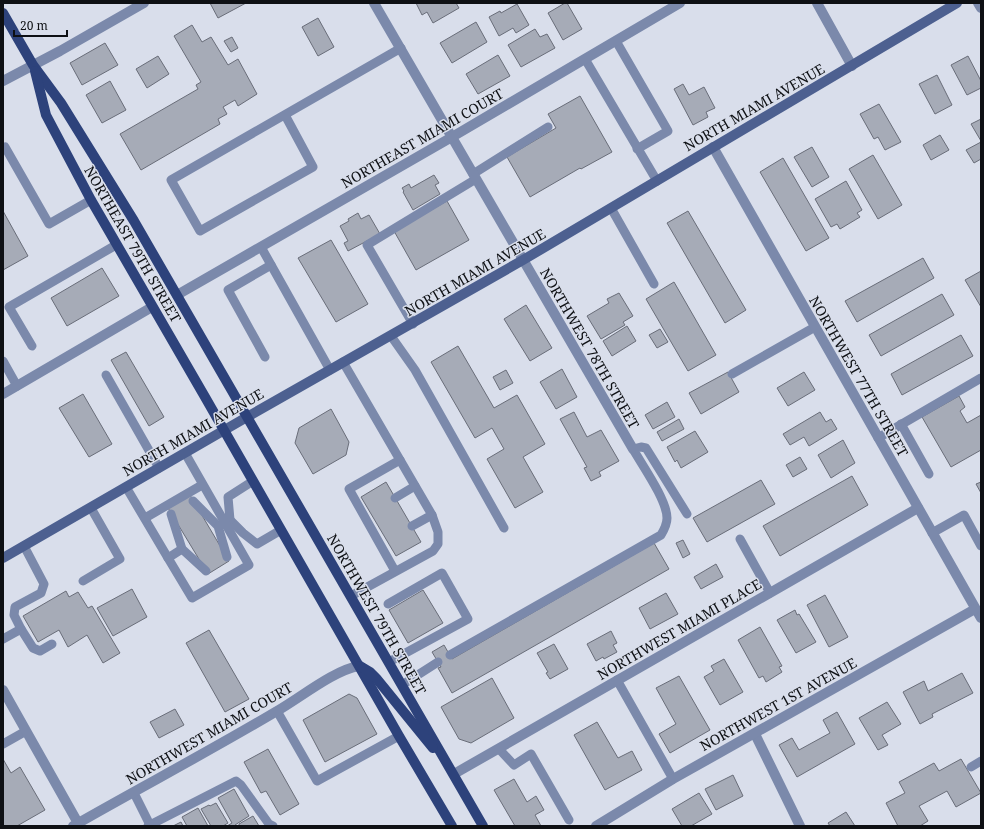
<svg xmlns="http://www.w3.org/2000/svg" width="984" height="829" font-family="'Noto Serif',serif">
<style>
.building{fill:#a6abb7;stroke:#696d79}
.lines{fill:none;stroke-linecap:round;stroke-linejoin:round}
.service{stroke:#7b89ab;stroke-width:9}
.minor{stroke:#7b89ab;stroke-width:10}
.secondary{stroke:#4d6090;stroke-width:10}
.primary{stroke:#2d427b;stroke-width:10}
.labels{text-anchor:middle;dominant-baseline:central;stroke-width:3;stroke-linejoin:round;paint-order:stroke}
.street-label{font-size:14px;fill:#0e1014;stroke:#d9deeb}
</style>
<rect width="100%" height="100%" fill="#d9deeb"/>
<g class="building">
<path d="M210,3H246L218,18Z"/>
<path d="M416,3H456L459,8L433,23L427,12L422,15Z"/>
<path d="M565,3H567L582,29L563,40L548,13Z"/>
<path d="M517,4L529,25L516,33L513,28L499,36L489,17L500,11L501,13Z"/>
<path d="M318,18L334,47L318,56L302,27Z"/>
<path d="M476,22L487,42L452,63L440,43Z"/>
<path d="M192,25L202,42L211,37L228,65L238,59L257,94L238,106L235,100L223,107L227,114L218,119L220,124L141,170L120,134L198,89L196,85L201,82L174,36Z"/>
<path d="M535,29L540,37L547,34L555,48L521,67L508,45Z"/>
<path d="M232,37L238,48L231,52L224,41Z"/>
<path d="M105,43L118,65L82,85L70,63Z"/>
<path d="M498,55L510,76L478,94L466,74Z"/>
<path d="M158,56L169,74L147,88L136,69Z"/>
<path d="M968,56L981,81V88L967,95L951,65Z"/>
<path d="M937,75L952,105L935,114L919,84Z"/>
<path d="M110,81L126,110L102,123L86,95Z"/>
<path d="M683,84L689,95L704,87L715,108L706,112L708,117L693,125L674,89Z"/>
<path d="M580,96L612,152L581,169L580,168L530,197L507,157L556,128L548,114Z"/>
<path d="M879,104L901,142L885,150L878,137L874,139L860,114Z"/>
<path d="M981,119V141L971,124Z"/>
<path d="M940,135L949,150L931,160L923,145Z"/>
<path d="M981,142V159L974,163L966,150Z"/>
<path d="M812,147L829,177L812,187L794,157Z"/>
<path d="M873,155L902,205L878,219L849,169Z"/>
<path d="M783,158L829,238L806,251L760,172Z"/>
<path d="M434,175L439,183L435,185L440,194L413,210L403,192L404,191L402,188L409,184L411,188Z"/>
<path d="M846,181L862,210L857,213L860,217L840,229L837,224L831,227L815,199Z"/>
<path d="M447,201L469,240L416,270L394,231Z"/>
<path d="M3,211L28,256L3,270Z"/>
<path d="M688,211L746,310L725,323L667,223Z"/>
<path d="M358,213L361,219L369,215L380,234L348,251L344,243L348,241L340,226L349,221L348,219Z"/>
<path d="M331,240L368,304L336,322L298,258Z"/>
<path d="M923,258L934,278L857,322L845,301Z"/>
<path d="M102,268L119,296L67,326L51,298Z"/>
<path d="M981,271V307L965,280Z"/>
<path d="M674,282L716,355L688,371L646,299Z"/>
<path d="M619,293L633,316L623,322L625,325L601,339L587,316L609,303L607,299Z"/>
<path d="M942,294L954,315L881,356L869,335Z"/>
<path d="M526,305L552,348L530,361L504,319Z"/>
<path d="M627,326L636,341L612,356L603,341Z"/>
<path d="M660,329L668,342L657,348L649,335Z"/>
<path d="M961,335L973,356L902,395L891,374Z"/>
<path d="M458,346L494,408L517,395L545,444L523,457L543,492L515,508L487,459L504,449L492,428L475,438L431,362Z"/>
<path d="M126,352L164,417L149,426L111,360Z"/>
<path d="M562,369L577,397L556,409L540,382Z"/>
<path d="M506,370L513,383L500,390L493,377Z"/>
<path d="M728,372L739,392L701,414L689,393Z"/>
<path d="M804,372L815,390L788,406L777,388Z"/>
<path d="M83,394L112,444L89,457L59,408Z"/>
<path d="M959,396L965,407L960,411L967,423L981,415V450L951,467L922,417Z"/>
<path d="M667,402L675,417L653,429L645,415Z"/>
<path d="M331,409L349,442L346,455L313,474L295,443L299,428Z"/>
<path d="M574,412L587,437L601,430L619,461L599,472L601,476L591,481L584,468L587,467L560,419Z"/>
<path d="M820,412L826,422L831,419L837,429L809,446L804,437L790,445L783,434Z"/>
<path d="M679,419L684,429L662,441L657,432Z"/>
<path d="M695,431L708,452L681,468L677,460L675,462L667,447Z"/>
<path d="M843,440L855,463L831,478L818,455Z"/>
<path d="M800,457L807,469L793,477L786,465Z"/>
<path d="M852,476L868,505L780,556L763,526Z"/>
<path d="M761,480L775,504L707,542L693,518Z"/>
<path d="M386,482L421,542L396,556L361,497Z"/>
<path d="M981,482V493L976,484Z"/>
<path d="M190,495L229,561L208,574L168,508Z"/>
<path d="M683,540L690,554L683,558L676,543Z"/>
<path d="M654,543L669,569L452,693L438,668L441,667L432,652L444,645L452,659Z"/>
<path d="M716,564L723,577L701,589L694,577Z"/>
<path d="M132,589L147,617L113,636L97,608Z"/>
<path d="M423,590L443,623L408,643L389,610Z"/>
<path d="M66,591L69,597L78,592L88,608L92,606L120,653L103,663L87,635L68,647L59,630L38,642L23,616Z"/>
<path d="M666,593L678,614L650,629L639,608Z"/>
<path d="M825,595L848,637L829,647L807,605Z"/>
<path d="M795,610L797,615L799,614L816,642L796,653L777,620Z"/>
<path d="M760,627L782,666L779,667L782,672L766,682L763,676L759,678L738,640Z"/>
<path d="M209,630L249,699L225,712L186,643Z"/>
<path d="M611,631L617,643L613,645L617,652L604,659L603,657L596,661L587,644Z"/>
<path d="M554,644L568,669L550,679L546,673L548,672L537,653Z"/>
<path d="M724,659L743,692L720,705L704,677L714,671L711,666Z"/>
<path d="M962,673L973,693L932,714L933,717L920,724L903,692L924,681L928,691Z"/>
<path d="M679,676L710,730L670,753L659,734L676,724L656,688Z"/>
<path d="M492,678L514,718L471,743L459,739L441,707Z"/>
<path d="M349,694L357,698L377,734L325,762L303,720Z"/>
<path d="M887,702L901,724L882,735L888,745L878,750L859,718Z"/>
<path d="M175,709L184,725L159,738L150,722Z"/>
<path d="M837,712L855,744L797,777L779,745L792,738L799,750L830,733L823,720Z"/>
<path d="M597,722L618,758L632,751L642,770L605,790L574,735Z"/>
<path d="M268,749L299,804L280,815L266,791L261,793L244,762Z"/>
<path d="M3,759L11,773L20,767L45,810L17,826H3Z"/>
<path d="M961,759L981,793L956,807L947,791L919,806L928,821L920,826H898L886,803L905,793L899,782L934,763L939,771Z"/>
<path d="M733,775L743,796L716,810L705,789Z"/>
<path d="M514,779L527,802L536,796L544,810L535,815L541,826H515L494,790Z"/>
<path d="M234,789L249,816L235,825V826H227L232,823L218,798Z"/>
<path d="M699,793L712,814L691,826H682L672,809Z"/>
<path d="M216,803L228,823L223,826H211L201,809L209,805L210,806Z"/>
<path d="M198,808L208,826H187L182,817Z"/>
<path d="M846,812L855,826H830L828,823Z"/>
<path d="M253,816L259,826H239V824Z"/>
<path d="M181,822L183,826H173Z"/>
</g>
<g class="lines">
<g class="service">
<path d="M616,41L668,131L637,149"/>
<path d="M585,59L657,181"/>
<path d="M285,115L313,167L200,231L171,180L401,48"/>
<path d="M3,148L5,147L49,224L91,200"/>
<path d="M473,174L548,127"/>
<path d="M611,208L654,284"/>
<path d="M261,247L330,370"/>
<path d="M413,324L367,245L476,179"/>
<path d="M391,336L415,370L504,528"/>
<path d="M32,346L9,307L116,245"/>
<path d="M265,357L228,290L271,265"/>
<path d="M3,361L17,386"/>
<path d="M343,362L432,515L438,532V544L433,551L351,596"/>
<path d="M732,374L815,327"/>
<path d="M106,375L159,468"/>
<path d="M901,424L929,474"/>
<path d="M878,438L981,378"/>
<path d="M126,487L168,558L182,549"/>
<path d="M395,498L415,486"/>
<path d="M193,501L218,526L227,557"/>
<path d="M171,514L182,549L206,571"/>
<path d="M145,518L202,485"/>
<path d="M230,520L243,533L257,544L281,530"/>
<path d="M219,526L230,520L228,497L253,481"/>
<path d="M412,526L432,515"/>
<path d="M932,533L964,515L981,546"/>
<path d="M740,539L770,593"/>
<path d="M168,558L192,598L249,565L185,453"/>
<path d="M395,571L349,489L400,460"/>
<path d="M83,581L120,559L91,508"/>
<path d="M388,604L442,573L468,619L389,662"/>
<path d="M21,629L33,648L40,651L52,644"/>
<path d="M3,639L21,629L14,615L15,607L41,593L44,584L24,546"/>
<path d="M450,655L661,535C664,530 667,525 667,518C667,500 642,465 633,449L641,447L646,448L687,514"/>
<path d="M617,680L673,779"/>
<path d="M402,685L438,662"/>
<path d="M277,711L317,781L399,736"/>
<path d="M3,744L26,731"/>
<path d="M499,749L514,765L531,754L569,820"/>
<path d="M971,767L981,761"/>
<path d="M134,793L150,825"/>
<path d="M148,826L236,781L241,785L269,824L273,826"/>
</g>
<g class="minor">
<path d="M374,3L633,449"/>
<path d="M817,3L852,66"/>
<path d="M978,3L981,8"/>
<path d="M3,81L60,51L144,3"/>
<path d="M713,147L981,618"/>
<path d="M177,295L452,137L680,3"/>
<path d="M3,394L152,307"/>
<path d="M3,690L78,823"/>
<path d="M755,734L800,826"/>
<path d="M454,774L918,508"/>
<path d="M73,826C141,787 210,751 277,711C300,698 334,670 359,666"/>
<path d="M596,826L673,779L975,609"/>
</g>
<path class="secondary" d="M3,558L247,417L523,260L957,3"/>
<g class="primary">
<path d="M3,13L33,65L61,103L134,221L483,826"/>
<path d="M35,71L46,115L91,200L205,397L399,736L452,826"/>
<path d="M360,666L370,672L376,678L433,748"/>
</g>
</g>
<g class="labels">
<g class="street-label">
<text transform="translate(754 107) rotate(-30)">NORTH MIAMI AVENUE</text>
<text transform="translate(422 138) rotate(-30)">NORTHEAST MIAMI COURT</text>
<text transform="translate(133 244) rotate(60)">NORTHEAST 79TH STREET</text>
<text transform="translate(475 272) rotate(-30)">NORTH MIAMI AVENUE</text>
<text transform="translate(590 348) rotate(60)">NORTHWEST 78TH STREET</text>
<text transform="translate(859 376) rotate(60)">NORTHWEST 77TH STREET</text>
<text transform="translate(193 432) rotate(-30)">NORTH MIAMI AVENUE</text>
<text transform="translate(377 614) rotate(60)">NORTHWEST 79TH STREET</text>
<text transform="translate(679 629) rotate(-30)">NORTHWEST MIAMI PLACE</text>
<text transform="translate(778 704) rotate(-29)">NORTHWEST 1ST AVENUE</text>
<text transform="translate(209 733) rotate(-30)">NORTHWEST MIAMI COURT</text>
</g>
</g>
<rect width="984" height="829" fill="none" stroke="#0e1014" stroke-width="8"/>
<path d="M14 30v6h53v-6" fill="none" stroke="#0e1014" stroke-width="2"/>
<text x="20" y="30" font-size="12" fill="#0e1014" stroke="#d9deeb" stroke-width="3" paint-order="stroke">20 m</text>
</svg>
